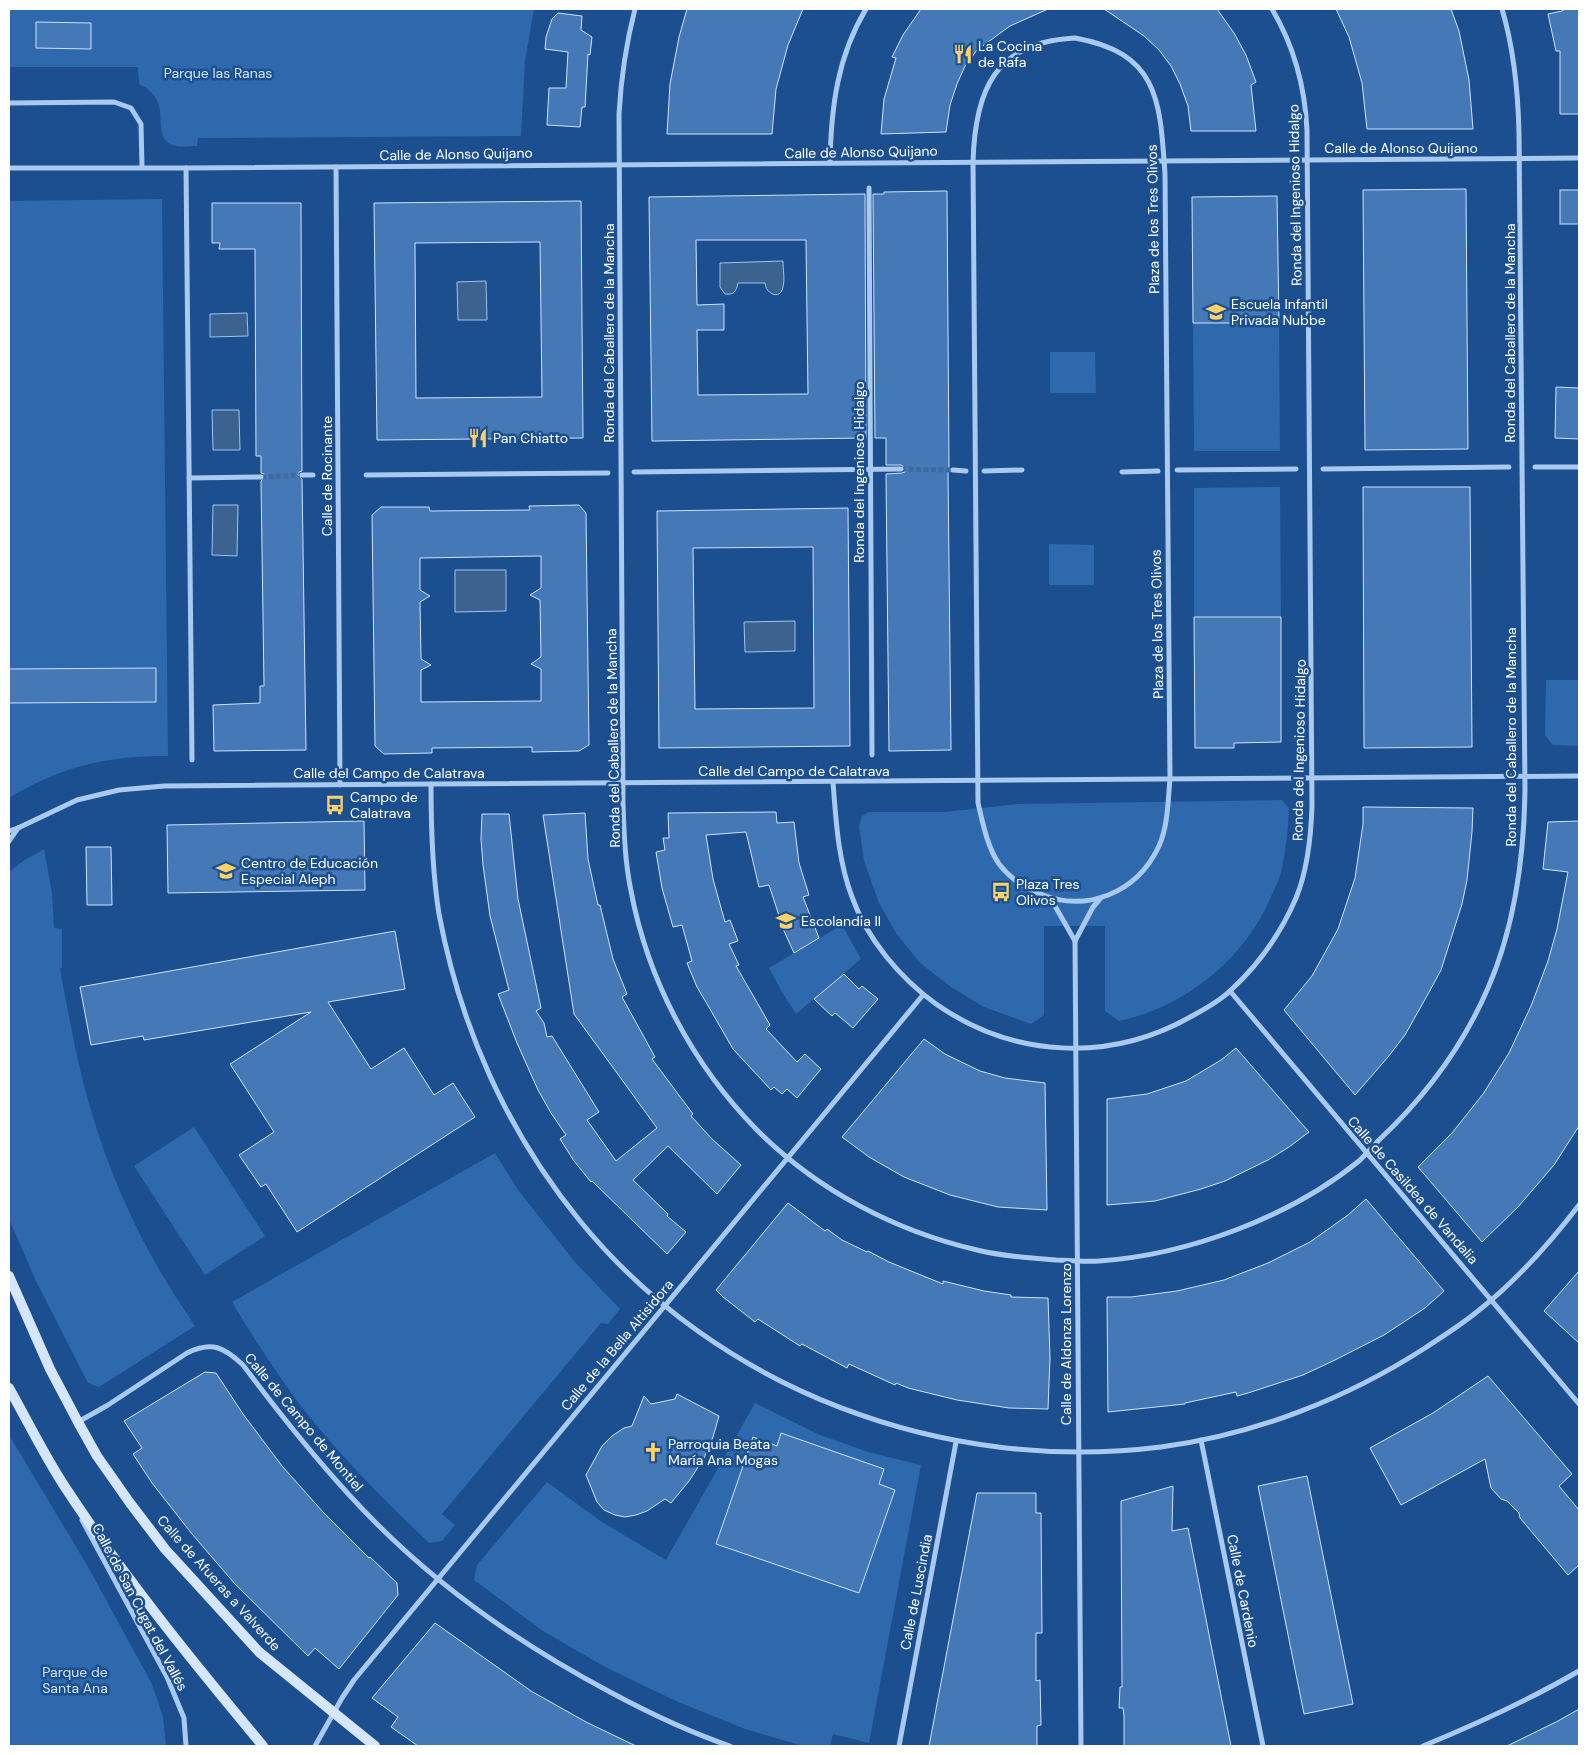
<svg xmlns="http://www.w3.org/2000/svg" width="1588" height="1755" font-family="'DM Sans',sans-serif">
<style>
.green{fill:#2e69ad}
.water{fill:#3c6290;stroke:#9cc4f0}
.building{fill:#4478b7;stroke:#cfe3fa;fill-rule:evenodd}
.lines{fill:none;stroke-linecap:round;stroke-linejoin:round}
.street-tunnel{stroke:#3d69a0;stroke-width:5;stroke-dasharray:5 2.5;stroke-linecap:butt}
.street{stroke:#a9c9ee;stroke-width:5}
.secondary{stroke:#d6e6fa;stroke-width:10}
.labels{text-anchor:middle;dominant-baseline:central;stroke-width:5;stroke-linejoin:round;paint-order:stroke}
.poi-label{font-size:14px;fill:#fff;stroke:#1b4f8f;text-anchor:start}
.park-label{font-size:14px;fill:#cfe3fa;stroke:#1b4f8f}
.street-label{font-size:14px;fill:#fff;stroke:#1b4f8f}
</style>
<rect width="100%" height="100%" fill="#1b4f8f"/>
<g class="green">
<path d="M9,9H534L525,61L521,136L198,138L197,146C189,146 177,148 170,144C150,131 175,101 139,84L138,67H9Z"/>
<path d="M162,199L168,756C107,756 62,766 9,798V201Z"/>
<path d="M1193,323H1279L1280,451H1194Z"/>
<path d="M1050,352H1095L1096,393H1050Z"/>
<path d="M1280,487L1281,617H1194V488Z"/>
<path d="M1049,544L1094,545V585H1049Z"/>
<path d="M1546,680H1579V746L1553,745L1545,735Z"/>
<path d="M1282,800L1289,808C1288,830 1286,851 1281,872C1279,881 1274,889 1271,897C1244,960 1185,1007 1119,1021L1105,1011V926H1044V1015L1031,1024L984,1007L951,987L920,963L896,933L879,903L864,861L859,826L862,816L869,812H944L1019,804Z"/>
<path d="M44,849L52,893L54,928L62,929V967L60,969C69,1016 77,1064 91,1110C107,1166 131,1221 160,1271C171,1290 183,1308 195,1326L99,1387L88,1383L36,1281L9,1219V872L23,861Z"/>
<path d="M842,925L861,959L796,1014L782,992L769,968Z"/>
<path d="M194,1127L265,1236L205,1275L134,1166Z"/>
<path d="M495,1153L518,1190L575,1262L620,1309L608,1324L601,1323L442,1514L455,1525L442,1541L429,1543C385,1501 342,1458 304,1410C278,1376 254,1339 232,1302Z"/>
<path d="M755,1403L820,1435L868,1452L921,1465L869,1743L833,1734L830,1746H803L745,1729L676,1701L607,1668L543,1631L474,1580L477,1565L547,1482L602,1522L666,1560Z"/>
<path d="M9,1435L87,1565L152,1684L163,1717L166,1746H9Z"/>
</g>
<g class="water">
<path d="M783,261C783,269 785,279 783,287C781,300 766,295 765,283H738C736,292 734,295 725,294L720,287V263Z"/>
<path d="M486,281L487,320H458L457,282Z"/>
<path d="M247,313L248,336L210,337V314Z"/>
<path d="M239,410L240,450H213L212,410Z"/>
<path d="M213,505H238L237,556L212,555Z"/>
<path d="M455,570H506V611L455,612Z"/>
<path d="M795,621V651L745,652L744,622Z"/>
</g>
<g class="building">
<path d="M687,9H803L788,45L776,89L772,134H667L670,84L679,37Z"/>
<path d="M921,9H1048L1010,26L977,50L965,66L957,84L950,105L946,132L881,134L884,99L896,58L892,57L903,35Z"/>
<path d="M1104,9H1217L1234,33L1246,55L1256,82L1251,85L1256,131H1191L1188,106L1180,84L1171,66L1159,50L1144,36Z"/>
<path d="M1336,9H1451L1459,31L1469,80L1473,129H1367L1362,83L1349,37Z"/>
<path d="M1565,9H1579V114H1560V51H1556L1548,14L1562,11Z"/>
<path d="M558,13L582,16L581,30L592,37L590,55L588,54L585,107H582L580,127L547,125L549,88H566L568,52L545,49L546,37L552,19Z"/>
<path d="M36,22L91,23V49L36,48Z"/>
<path d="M1466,189L1468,449L1365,450L1363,190Z"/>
<rect x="1560" y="190" width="19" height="34"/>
<path d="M947,191L949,466L948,471L951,750L889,751L886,474L902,473L905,472V468L901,465H886V438H875L873,194H884V192Z"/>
<path d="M865,194L866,438L652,441L649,197ZM696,240H806L808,394L698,395L697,330H724V304L697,305Z"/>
<path d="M1277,196L1279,323H1193L1192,197Z"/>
<path d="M581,201L583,438L377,440L374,203ZM540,242L542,397L416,398L415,243Z"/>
<path d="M212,203H301L302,471L299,472L298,475L302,479L306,750L214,751L213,705L260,703V686H264L261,481L265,477L264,474L261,473V456H256L255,249H219L220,243H212Z"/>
<path d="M1556,387L1579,388V439L1555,438Z"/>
<path d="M1363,487H1470L1472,747L1364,748Z"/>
<path d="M579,505L586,513L589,745L579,751L532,752V747L432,748V753L384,754L375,746L372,515L381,507H429L430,511L530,510L529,506ZM541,556V588L530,595L540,600L541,657L531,664L541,669V701L421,702V670L431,665L421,659L420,602L430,596L420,590V558Z"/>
<path d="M848,508L850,746L659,748L657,511ZM813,547L814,708L695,709L693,548Z"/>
<path d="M1194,617H1281V742L1234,743V748H1195Z"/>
<path d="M156,668V702L9,703V669Z"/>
<path d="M1363,807L1473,808L1472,832L1467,880L1462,904L1441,970L1428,994L1405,1035L1388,1057L1355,1095L1284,1010L1312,976L1338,929L1355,878L1363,824Z"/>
<path d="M776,812L777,823L794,822L799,863L809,895L803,897L819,938L794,953L784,931L769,885L759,887L746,832L706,835L713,879L725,922L730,920L738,941L729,944L739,965L736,966L770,1025L766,1029L797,1062L805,1054L821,1069L797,1098L787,1089L782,1094L774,1087L771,1090L733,1049L710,1009L697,987L687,963L692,961L682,925L673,927L662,888L656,852L665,850L663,838H669L668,813Z"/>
<path d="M585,813L588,859L598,905H600L613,959L627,994L622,997L655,1057L652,1059L693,1114L691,1116L712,1139L741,1165L717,1194L668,1146L633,1180L668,1214L667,1216L686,1232L667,1254L592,1181L591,1182L574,1161L560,1139L566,1135L551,1113L538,1090L517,1043L498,994L509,990L490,916L483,865L481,839L482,814H509L518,899L541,1008L536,1011L544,1023L547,1037L552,1036L599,1112L587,1120L616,1161L657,1128L574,1014L543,815Z"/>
<path d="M364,821L365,890L168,893L167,825Z"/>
<path d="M1579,821V1126L1554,1165L1518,1207L1482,1242L1418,1167L1452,1133L1483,1094L1509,1053L1531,1006L1548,961L1557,929L1568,872L1543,869L1548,822Z"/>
<path d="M86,847H111L112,905H87Z"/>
<path d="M395,931L405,989L328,1002L371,1069L404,1048L434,1095L453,1083L475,1117L297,1232L266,1184L261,1187L239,1155L274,1132L230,1064L311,1012L144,1040L143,1036L91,1045L80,987Z"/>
<path d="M844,974L859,989L862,986L878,999L853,1028L835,1013L832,1016L814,999Z"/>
<path d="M924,1039L945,1054L980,1071L1005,1078L1045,1083L1047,1210L998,1207L950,1195L904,1177L869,1157L842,1137Z"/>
<path d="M1236,1048L1309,1132L1289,1147L1268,1160L1225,1181L1201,1189L1155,1201L1107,1205V1099L1147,1094L1186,1081L1221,1060Z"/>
<path d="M1366,1199L1444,1291L1425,1308L1384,1335L1335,1360L1303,1375L1248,1393L1237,1396L1236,1392L1185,1403V1404L1108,1412L1107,1297H1131L1177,1291L1224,1280L1268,1263L1310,1242L1348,1215Z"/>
<path d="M788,1203L825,1231L827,1229L842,1240L867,1252L868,1251L889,1262L943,1284V1281L984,1291L1011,1295V1297L1048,1298L1050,1358L1048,1409L1009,1408L957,1400L908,1388L896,1383L895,1385L849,1364L847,1368L802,1344L800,1346L758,1319L755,1322L723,1297L716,1290Z"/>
<path d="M1579,1271V1343L1544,1311Z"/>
<path d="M205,1372L216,1373L243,1414L282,1466L323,1512L369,1558L370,1557L397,1583L398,1595L339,1669L315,1648L308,1656L235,1584L192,1534L152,1483L133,1454L142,1448L124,1421Z"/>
<path d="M1488,1376L1572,1474L1559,1486L1579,1510V1565L1568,1575L1520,1518L1519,1513L1507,1501L1501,1499L1491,1488L1485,1459L1401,1505L1370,1448L1433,1413Z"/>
<path d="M677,1394L719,1416L713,1437L704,1458L689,1481L671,1503L665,1499L647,1511L636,1515L625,1517L615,1515L604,1510L597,1502L586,1475L602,1446L612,1436L624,1428L632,1426L644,1396L651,1404L675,1399Z"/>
<path d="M781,1433L884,1469L879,1484L895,1490L859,1593L716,1544L753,1437L777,1446Z"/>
<path d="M1307,1476L1353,1704L1304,1714L1258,1486Z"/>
<path d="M1173,1486L1172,1531L1188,1528L1231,1746H1124V1716L1123,1708H1119L1120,1687H1122L1121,1501Z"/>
<path d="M977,1493H1036V1513H1041L1042,1633H1036V1681L1040,1680L1041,1725L1037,1726V1746H929Z"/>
<path d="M435,1623L531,1691L586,1722L636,1746H418L391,1727L398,1717L372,1698Z"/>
<path d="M1579,1709V1746H1507L1558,1721Z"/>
</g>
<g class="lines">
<g class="street-tunnel">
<path d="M901,469L953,470"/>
<path d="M261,477L302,475"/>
</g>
<g class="street">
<path d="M635,9C626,44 621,78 619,114L623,804C624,833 625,862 631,891C648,981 693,1065 757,1130C817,1190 895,1231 977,1250C1002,1256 1029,1258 1056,1260C1070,1260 1084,1262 1099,1261C1188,1255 1290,1217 1359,1161C1366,1154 1373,1147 1379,1140C1425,1097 1463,1046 1488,988C1515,926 1524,858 1525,790L1519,133C1518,91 1514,49 1502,9"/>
<path d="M1075,38C1159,53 1160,101 1165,174L1170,779C1168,800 1168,826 1159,846C1137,893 1086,914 1038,893C1023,887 1009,877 999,864C987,846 983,824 978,803L973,162C975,90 995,42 1075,38Z"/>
<path d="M9,103L114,102L131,108L141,124L142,167"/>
<path d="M830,163C831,109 837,57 866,9"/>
<path d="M336,167L340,785"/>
<path d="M9,168H186L1579,158"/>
<path d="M186,168L192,760"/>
<path d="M869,188L872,755"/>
<path d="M1535,467H1579"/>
<path d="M1323,469L1509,467"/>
<path d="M953,470L966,471"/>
<path d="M1177,470L1296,469"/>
<path d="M984,471L1022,470"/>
<path d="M634,472L901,469"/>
<path d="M1122,472L1158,471"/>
<path d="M302,475H313"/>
<path d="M366,475L608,473"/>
<path d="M189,478L261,477"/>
<path d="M833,782C836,821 838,860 852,897C867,939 900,978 936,1004C1013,1058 1110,1063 1192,1016C1205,1009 1220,1001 1231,990C1258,965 1281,933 1296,898C1308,869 1311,837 1312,806L1307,130C1305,88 1294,46 1272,9"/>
<path d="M431,784C431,827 432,871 439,914C460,1026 507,1132 580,1221C719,1391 944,1474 1161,1447C1254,1435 1346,1399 1425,1348C1443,1336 1461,1325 1478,1311C1516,1281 1550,1243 1579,1205"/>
<path d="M9,831L18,828L77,800L119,790L164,786L1579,776"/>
<path d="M9,841L18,828"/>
<path d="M1051,899L1075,941"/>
<path d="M1230,991L1579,1404"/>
<path d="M78,1422L108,1405L187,1353C212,1341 224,1347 243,1365C285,1421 328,1475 377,1524C445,1592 525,1647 610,1692C649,1713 689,1732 730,1746"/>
<path d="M1201,1440L1263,1746"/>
<path d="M82,1520L167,1677L184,1718L186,1746"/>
<path d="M315,1746L342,1698L354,1680L923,995"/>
<path d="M899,1746L956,1442"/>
<path d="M1081,1746L1075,941L1093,907L1100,899"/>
<path d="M1423,1746C1477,1724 1529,1700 1579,1671"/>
</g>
<g class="secondary">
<path d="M9,1276L50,1369L78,1422L97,1456L130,1503L165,1549L259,1652L375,1746"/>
<path d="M9,1388C27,1420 43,1453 63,1484C123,1576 193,1662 263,1746"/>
</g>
</g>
<defs>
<symbol id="restaurant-bare" viewBox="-9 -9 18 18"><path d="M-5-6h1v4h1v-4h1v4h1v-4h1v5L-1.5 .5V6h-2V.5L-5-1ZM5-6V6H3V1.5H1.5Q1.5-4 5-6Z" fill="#ffd166" stroke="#1b4f8f" stroke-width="2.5" paint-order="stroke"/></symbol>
<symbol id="school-bare" viewBox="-9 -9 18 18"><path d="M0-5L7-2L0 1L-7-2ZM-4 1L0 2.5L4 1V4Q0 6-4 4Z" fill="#ffd166" stroke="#1b4f8f" stroke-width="2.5" paint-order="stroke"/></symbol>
<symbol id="bus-bare" viewBox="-9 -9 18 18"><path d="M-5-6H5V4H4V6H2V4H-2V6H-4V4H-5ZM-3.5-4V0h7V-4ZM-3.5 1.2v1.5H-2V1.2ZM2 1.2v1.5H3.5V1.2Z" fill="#ffd166" stroke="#1b4f8f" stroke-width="2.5" paint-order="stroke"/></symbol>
<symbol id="church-bare" viewBox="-9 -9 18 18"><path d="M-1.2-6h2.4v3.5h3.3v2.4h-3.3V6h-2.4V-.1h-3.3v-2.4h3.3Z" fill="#ffd166" stroke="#1b4f8f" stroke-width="2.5" paint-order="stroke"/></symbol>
</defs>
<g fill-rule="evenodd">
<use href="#restaurant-bare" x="949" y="40" width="28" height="28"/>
<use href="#school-bare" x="1202" y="298" width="28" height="28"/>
<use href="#restaurant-bare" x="464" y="424" width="28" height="28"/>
<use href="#bus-bare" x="321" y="791" width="28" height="28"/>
<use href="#school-bare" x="212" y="857" width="28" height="28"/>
<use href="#bus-bare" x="987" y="878" width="28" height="28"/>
<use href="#school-bare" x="772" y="907" width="28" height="28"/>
<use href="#church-bare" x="639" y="1438" width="28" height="28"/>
</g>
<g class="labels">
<g class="poi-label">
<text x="978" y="46">La Cocina<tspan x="978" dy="16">de Rafa</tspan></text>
<text x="1231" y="304">Escuela Infantil<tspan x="1231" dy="16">Privada Nubbe</tspan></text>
<text x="493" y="438">Pan Chiatto</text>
<text x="350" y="797">Campo de<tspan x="350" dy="16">Calatrava</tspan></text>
<text x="241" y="863">Centro de Educación<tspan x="241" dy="16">Especial Aleph</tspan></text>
<text x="1016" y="884">Plaza Tres<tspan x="1016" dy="16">Olivos</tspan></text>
<text x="801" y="921">Escolandia II</text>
<text x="668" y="1444">Parroquia Beata<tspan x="668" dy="16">María Ana Mogas</tspan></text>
</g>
<g class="park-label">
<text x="218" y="73">Parque las Ranas</text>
<text x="75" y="1672">Parque de<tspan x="75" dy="16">Santa Ana</tspan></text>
</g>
<g class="street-label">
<text x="1401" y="148">Calle de Alonso Quijano</text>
<text transform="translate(861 152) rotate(-1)">Calle de Alonso Quijano</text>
<text transform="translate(456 154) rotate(-1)">Calle de Alonso Quijano</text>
<text transform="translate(1295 195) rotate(-91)">Ronda del Ingenioso Hidalgo</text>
<text transform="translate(1153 219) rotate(-91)">Plaza de los Tres Olivos</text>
<text transform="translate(609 333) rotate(-90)">Ronda del Caballero de la Mancha</text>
<text transform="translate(1510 333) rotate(-90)">Ronda del Caballero de la Mancha</text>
<text transform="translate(859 472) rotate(-90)">Ronda del Ingenioso Hidalgo</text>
<text transform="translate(327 476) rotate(-90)">Calle de Rocinante</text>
<text transform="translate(1157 624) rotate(-91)">Plaza de los Tres Olivos</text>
<text transform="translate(1511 737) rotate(-90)">Ronda del Caballero de la Mancha</text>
<text transform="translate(613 738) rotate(-91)">Ronda del Caballero de la Mancha</text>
<text transform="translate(1299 750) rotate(-89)">Ronda del Ingenioso Hidalgo</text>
<text x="794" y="771">Calle del Campo de Calatrava</text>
<text x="389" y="773">Calle del Campo de Calatrava</text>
<text transform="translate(1413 1190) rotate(49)">Calle de Casildea de Vandalia</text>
<text transform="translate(1066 1344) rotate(-90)">Calle de Aldonza Lorenzo</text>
<text transform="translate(617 1345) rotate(-50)">Calle de la Bella Altisidora</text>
<text transform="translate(304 1422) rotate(50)">Calle de Campo de Montiel</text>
<text transform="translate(219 1583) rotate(48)">Calle de Afueras a Valverde</text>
<text transform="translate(1243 1591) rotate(79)">Calle de Cardenio</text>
<text transform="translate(916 1592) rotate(-79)">Calle de Luscindia</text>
<text transform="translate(140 1607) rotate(62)">Calle de San Cugat del Vallés</text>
</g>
</g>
<rect width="1588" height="1755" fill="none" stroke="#ffffff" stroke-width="20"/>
</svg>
